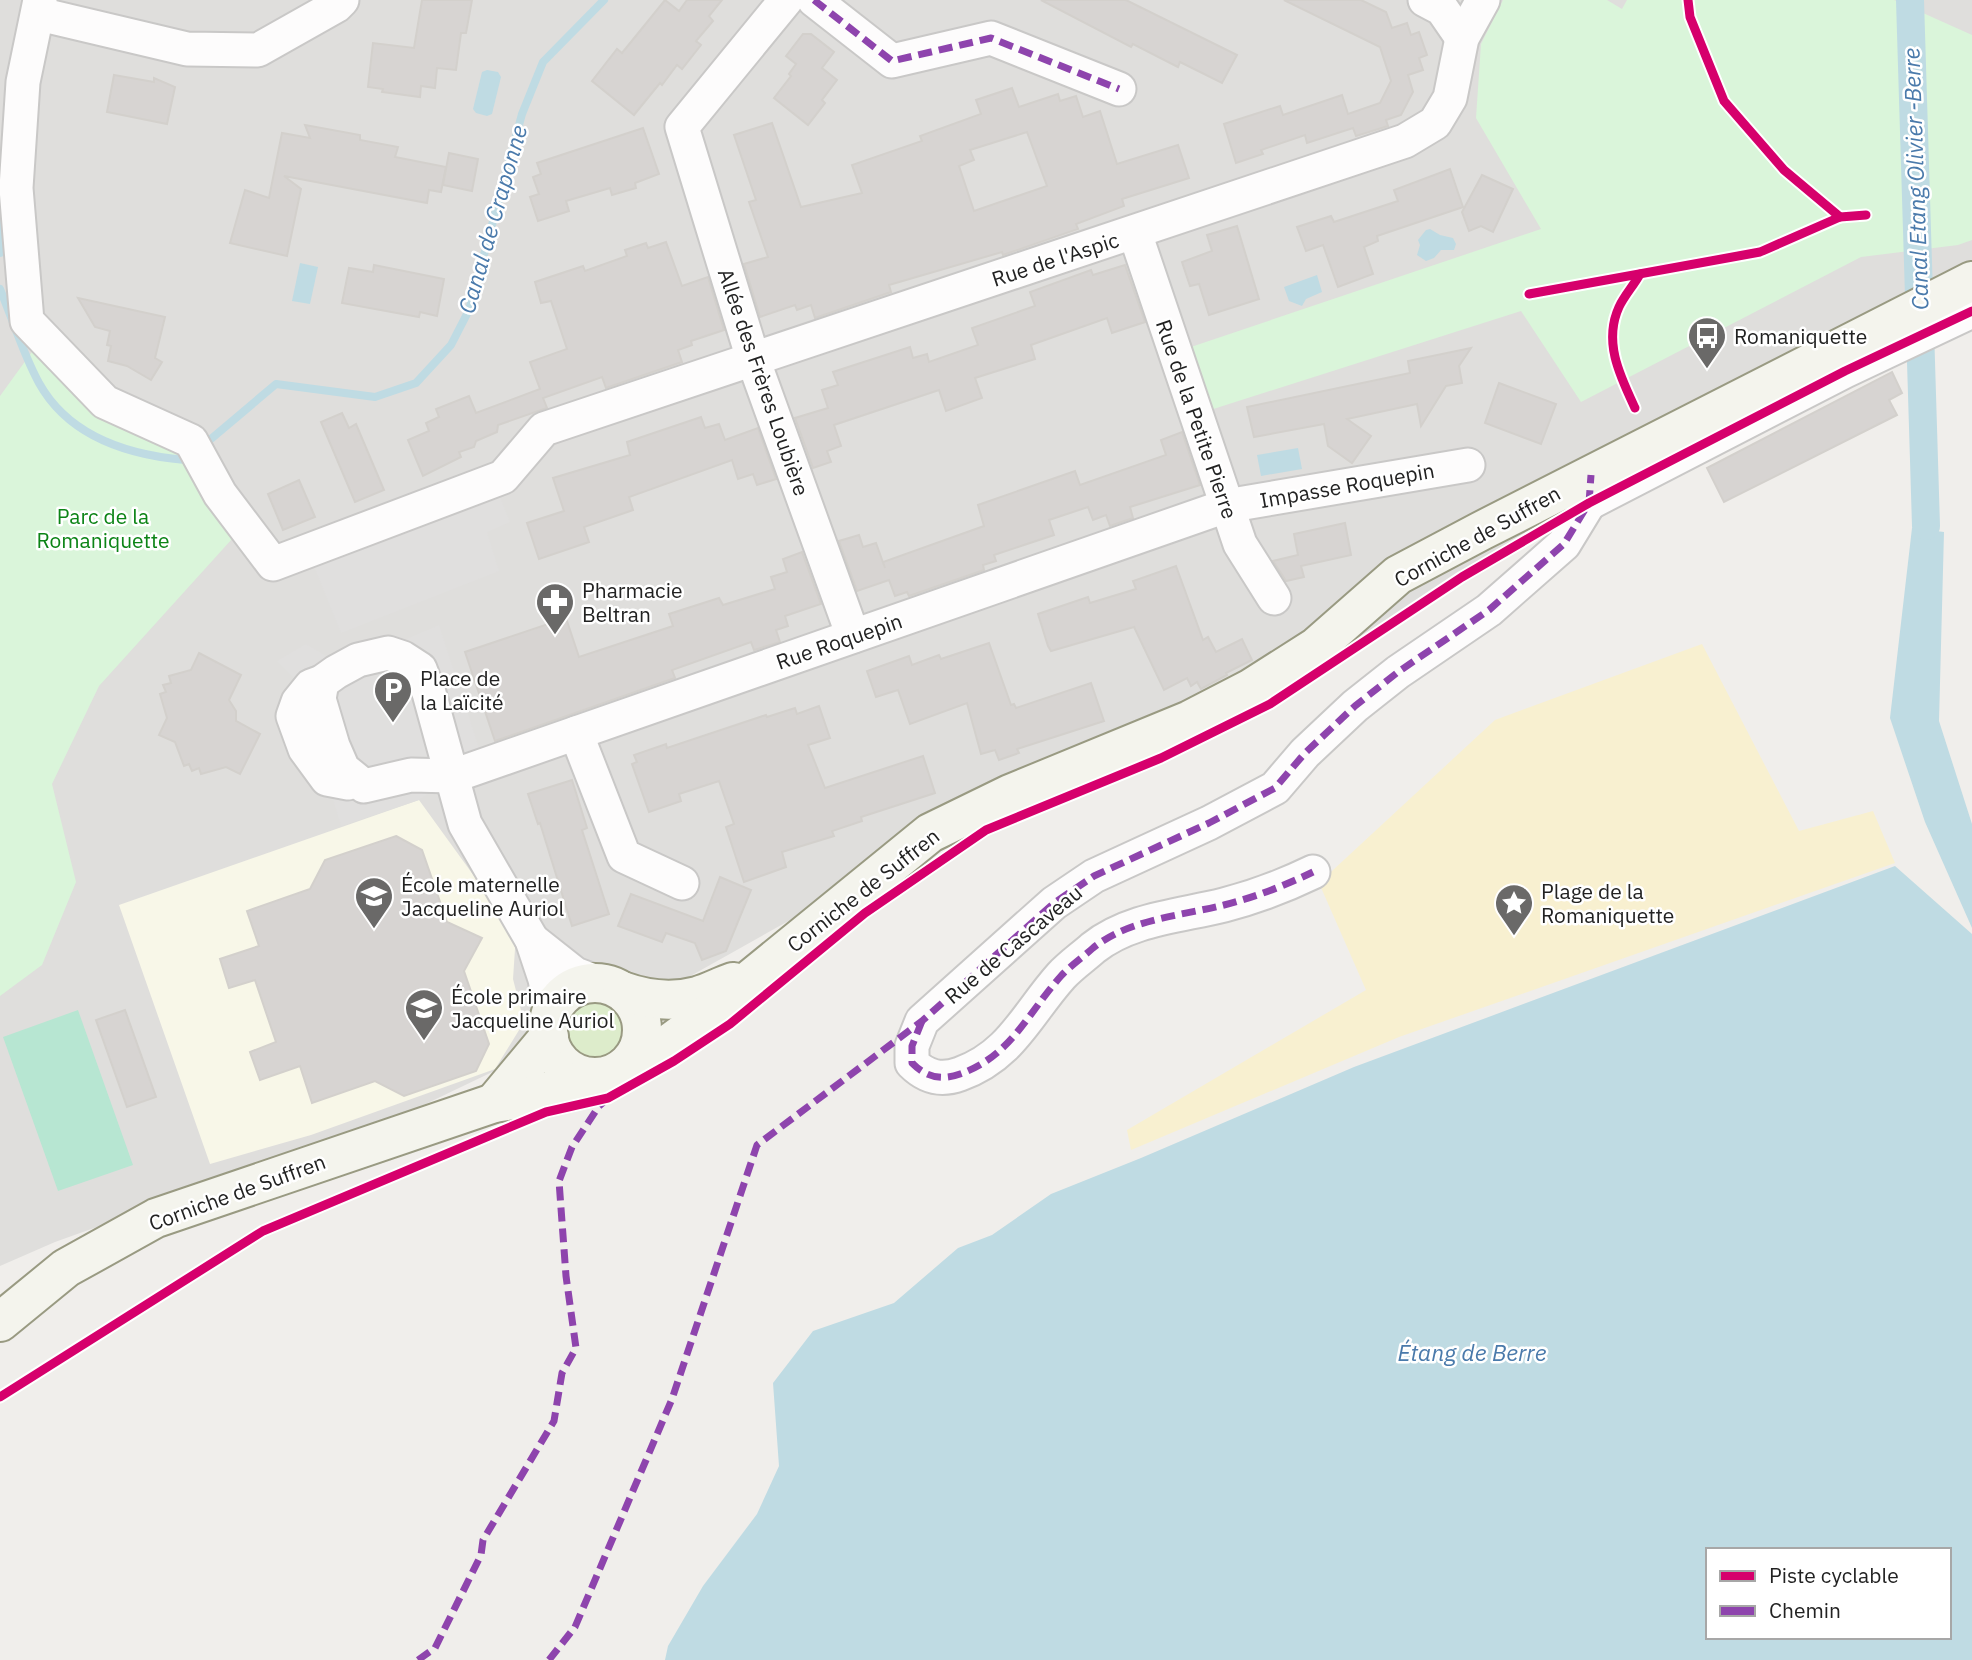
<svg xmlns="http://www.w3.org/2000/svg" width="1972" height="1660" font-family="'IBM Plex Sans',sans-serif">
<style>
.residential{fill:#dfdedc}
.education{fill:#f8f7e8}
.grass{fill:#ddeccb}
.sand{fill:#f8f0d0}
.park{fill:#daf5da}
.pitch{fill:#b7e6d2}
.parking{fill:#e0dfde}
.water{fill:#bfdbe3;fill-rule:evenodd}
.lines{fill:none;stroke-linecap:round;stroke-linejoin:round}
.stream{stroke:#bfdbe3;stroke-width:8}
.canal{stroke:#bfdbe3;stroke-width:28}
.building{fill:#d7d4d2;stroke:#d3d0cc;stroke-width:2;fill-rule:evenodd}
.minor-casing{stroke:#c9c8c7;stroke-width:37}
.secondary-casing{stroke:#999a82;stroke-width:42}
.minor{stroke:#fdfcfc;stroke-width:33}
.secondary{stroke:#f4f4ed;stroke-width:38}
.quiet{stroke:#8e44ad;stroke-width:7;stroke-dasharray:14 7;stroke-linecap:butt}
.cycleway-casing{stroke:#fff;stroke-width:13}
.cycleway{stroke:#d6006c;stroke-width:9}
.labels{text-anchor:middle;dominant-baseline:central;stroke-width:5;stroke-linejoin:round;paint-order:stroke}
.street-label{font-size:21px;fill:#222;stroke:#fff}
.poi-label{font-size:21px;fill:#222;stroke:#fff;text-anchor:start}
.park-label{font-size:21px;fill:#0c8416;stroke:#fff}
.water-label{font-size:23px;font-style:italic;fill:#4a7aab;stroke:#fff}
</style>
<rect width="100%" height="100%" fill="#f0eeeb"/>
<path class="residential" d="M0,0H1972V322L1637,466L1364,645L817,905L678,983L384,1124L55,1242L0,1266Z"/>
<path class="education" d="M419,800L516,934L513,979L524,1022L495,1069L311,1135L210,1164L119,905Z"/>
<circle class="grass" cx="594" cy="1033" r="33"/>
<path class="sand" d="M1702,644L1799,831L1873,811L1895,863L1399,1037L1131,1150L1127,1130L1366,990L1319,883L1495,720Z"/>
<g class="park">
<path d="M1503,0H1607L1622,9L1627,0H1894L1972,35V240L1958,245L1861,257L1581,402L1521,311L1204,412L1185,349L1541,229L1476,118L1481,44Z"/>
<path d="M34,349L96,416L194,452L232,539L99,686L52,784L76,882L42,965L0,996V396Z"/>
</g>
<path class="pitch" d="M78,1010L133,1165L58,1191L3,1037Z"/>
<g class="parking">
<path d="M499,494L510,522L487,532L499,571L341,633L313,564Z"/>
<path d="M439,625L482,757L419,800L341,826L327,779L307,691L277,661L306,644L333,660L388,647Z"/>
</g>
<g class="water">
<path d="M487,70L498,72L501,77L492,114L487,116L476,113L473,109L482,72Z"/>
<path d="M1430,229L1440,235L1453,238L1456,244L1454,250H1441L1434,258L1426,261L1417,255L1420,245L1418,240L1426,230Z"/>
<path d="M300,263L318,267L310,304L292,301Z"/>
<path d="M1317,275L1322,292L1306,299L1302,306L1289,301L1284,287Z"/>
<path d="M1298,448L1302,469L1261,476L1257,455Z"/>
<path d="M1912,528L1944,532L1939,721L1972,824V928L1925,822L1890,718Z"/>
<path d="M1895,866L1972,934V1660H665L668,1646L703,1586L757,1514L779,1466L773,1383L813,1331L894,1303L958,1248L992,1235L1051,1194L1141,1158L1354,1067ZM1708,1550H1949V1637H1708Z"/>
</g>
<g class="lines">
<g class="stream">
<path d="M0,193V253"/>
<path d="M0,289C13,320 23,354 39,383C69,437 128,455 185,460"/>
<path d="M205,444L276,384L375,397L416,383L451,345L469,310L522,114L543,62L604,0"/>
</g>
<path class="canal" d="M1910,0L1926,526"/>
</g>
<g class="building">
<path d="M422,0H472L466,33H461L456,70L437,68L435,88L421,86L420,97L382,92L383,89L368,87L373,43L414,48Z"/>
<path d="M665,0L679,11L687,0H722L709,16L713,21L696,41L701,45L682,69L677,65L662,85L660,83L634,115L592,81L617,49L622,53Z"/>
<path d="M1041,0H1126L1237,55L1222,83L1180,62L1178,67L1133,44L1131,47Z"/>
<path d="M1284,0H1361L1386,12L1392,28L1407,23L1411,35L1419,32L1427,55L1419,58L1423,70L1408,75L1413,92L1401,115L1386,120L1388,126L1356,136L1353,128L1307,143L1305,135L1261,150L1263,154L1236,163L1224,124L1280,106L1283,115L1342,95L1348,114L1380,103L1391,81L1380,47Z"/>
<path d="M803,34H811L834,52L822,68L837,80L822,100L825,103L808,125L774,98L791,76L789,74L796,64L786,56Z"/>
<path d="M114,75L154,82V78L175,87L167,124L107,112Z"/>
<path d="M1012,88L1019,107L1058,94L1060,101L1076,96L1083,117L1100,111L1117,164L1178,145L1189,178L1122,199L1124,206L1076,224L1078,229L1003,255L1002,252L889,285L891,292L815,318L811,305L797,310L795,305L760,317L744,264L768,257L749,202L756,200L734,135L772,123L801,207L862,193L852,165L922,141L920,136L981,114L976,100ZM1027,132L1047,186L974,211L959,166L974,160L970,150Z"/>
<path d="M305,125L360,135V140L398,147L395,157L446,167L441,192L429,190L427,203L284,176L301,189L287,256L230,243L245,190L269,198L282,133L310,138Z"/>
<path d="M643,128L659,174L635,183L636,188L612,195L610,188L566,201L569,211L538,221L530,197L539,194L533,177L541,174L537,163Z"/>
<path d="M449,153L478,159L472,191L443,185Z"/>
<path d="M1450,169L1463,207L1377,236L1378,241L1364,247L1373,274L1338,287L1323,245L1306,251L1297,227L1331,216L1334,222L1398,201L1394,190Z"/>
<path d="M1482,175L1513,189L1493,232L1481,226L1469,231L1462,212Z"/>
<path d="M1237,226L1259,299L1209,315L1199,284L1190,286L1182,262L1212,251L1207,235Z"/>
<path d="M666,242L682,286L708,277L724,330L691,341L692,345L678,350L682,362L606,388L602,377L543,398L547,408L498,425L497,432L476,441L474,447L459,452L461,457L423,476L408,440L429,431L426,423L439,417L436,409L469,396L476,413L540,389L530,362L567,349L551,301L541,303L535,282L583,266L585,271L627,256L625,250L646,243L648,248Z"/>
<path d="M374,265L444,279L437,316L420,312L419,317L342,303L349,268L373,272Z"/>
<path d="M1125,265L1145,322L1112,333L1107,318L1031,345L1035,359L975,378L982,398L946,411L939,390L834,425L841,446L827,451L831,462L813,468L795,418L828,408L822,390L838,385L833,372L910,347L913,358L927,354L929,362L978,345L972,328L1035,306L1030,292L1091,270L1093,275Z"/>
<path d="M78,298L165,317L155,358L162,362L151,380L127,366L108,361L111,346L107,345L110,331L95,327Z"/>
<path d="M1471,348L1459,366L1462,383L1446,386L1421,426L1417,404L1347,419L1371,436L1352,463L1328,446L1324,424L1254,437L1247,407L1410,373L1408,361Z"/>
<path d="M1892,372L1902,393L1889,400L1897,415L1724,502L1707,468Z"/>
<path d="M1499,383L1556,404L1541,444L1485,423Z"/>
<path d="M342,413L349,428L356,424L384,490L355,502L321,422Z"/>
<path d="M701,417L705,428L719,424L725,440L758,428L776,479L757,485L753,474L738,479L732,460L629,497L633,510L584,527L589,542L539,559L527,523L564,511L553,478L630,455L627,442Z"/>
<path d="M1182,432L1200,485L1130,507L1133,518L1110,526L1106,515L1093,520L1088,507L1049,520L1054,535L994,555L996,561L983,565L984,570L909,596L907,592L895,596L889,580L857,591L839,541L859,535L863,547L876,543L885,568L883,562L984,526L978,505L1075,471L1080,485L1166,455L1161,440Z"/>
<path d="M299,480L315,517L283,530L268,494Z"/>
<path d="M1345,523L1351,555L1301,566L1304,577L1286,581L1273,561L1298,555L1294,534Z"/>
<path d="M802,552L821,604L785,616L788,626L776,630L780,642L754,650L751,642L672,670L675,678L495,741L465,652L566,618L579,657L673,626L669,614L719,598L723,605L775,589L771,577L787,572L783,559Z"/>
<path d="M1176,566L1203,640L1208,637L1216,652L1242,639L1252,660L1226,673L1227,675L1201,689L1197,682L1191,686L1187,678L1164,690L1134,627L1051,651L1048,646L1038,614L1088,597L1090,603L1136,589L1133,581Z"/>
<path d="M989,643L1011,705L1014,704L1016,708L1091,683L1104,721L1017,749L1019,753L999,760L995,750L981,754L967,703L910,724L898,690L876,697L867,671L909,656L912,665L939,655L941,659Z"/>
<path d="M199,653L241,675L229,700L236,711V721L260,734L240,774L226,767L201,774L199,768L192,771L189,764L184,766L175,742L159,735L167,718L160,694L166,692L163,685L171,683L169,676L191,670Z"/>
<path d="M819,706L830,738L808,745L825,788L923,756L935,793L861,817L862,821L832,831L834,836L782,852L786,867L744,882L726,827L734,824L719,781L679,794L681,801L649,812L632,764L637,762L634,755L666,744L667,748L766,715L767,717L795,708L797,714Z"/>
<path d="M572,780L587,828L582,830L609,914L572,926L540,823L538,824L528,794Z"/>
<path d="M396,836L422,850L447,922L482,938L464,971L489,1044L476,1071L404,1096L375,1081L312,1103L300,1066L260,1080L250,1052L276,1042L255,980L229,988L220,959L259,946L247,911L310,889L325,860Z"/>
<path d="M720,877L751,890L726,951L702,960L695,943L666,933L662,942L618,926L631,894L703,921Z"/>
<path d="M125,1010L156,1097L127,1107L96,1020Z"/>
</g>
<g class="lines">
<defs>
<g id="minor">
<path d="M40,0L23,82L16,188L27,321L105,402L191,441L220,494L273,564L503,477L544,429L1405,141L1435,123L1450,98L1462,38L1483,0"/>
<path d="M786,0L682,127L753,359L853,636"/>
<path d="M814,0L892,61L991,38L1119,89"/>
<path d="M1425,0L1442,9L1462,38"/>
<path d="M39,14L187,49L258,50L336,6L342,0"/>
<path d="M1135,233L1240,544L1274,598"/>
<path d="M1589,503L1845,371L1972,311"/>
<path d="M322,682L319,699L333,746L343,769L364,786L411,775L453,776L1226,506L1468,465"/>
<path d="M576,733L624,856L682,883"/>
<path d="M348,783L327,779L305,749L293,716L298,702L311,686L322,682L336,672L358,660L388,653L403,658L420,669L429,693L465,824L532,940L545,979L551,1012"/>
<path d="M1313,872C1284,886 1255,897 1224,905C1180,916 1129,919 1093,948C1083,957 1070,966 1061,976C1027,1014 1011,1056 960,1074C941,1081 926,1077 912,1063V1046L922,1021L1054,903L1094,876L1209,823L1275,788L1305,753L1355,706L1398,672L1489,610L1564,544L1589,503L1591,475"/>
<path d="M532,940L575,974L599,983"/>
</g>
<g id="secondary">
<circle cx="595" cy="1030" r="47"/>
<path d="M622,991C647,1000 671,1003 697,996C709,993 721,986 733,982"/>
<path d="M623,1068L663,1048L693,1026L930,833L1010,794L1190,720L1250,689L1316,647L1398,575L1481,531L1972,281"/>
<path d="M494,1103L549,1037"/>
<path d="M0,1322L66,1268L156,1218L494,1103L526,1098L595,1077"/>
</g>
</defs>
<use href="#minor" class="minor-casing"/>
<use href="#secondary" class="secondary-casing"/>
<use href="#minor" class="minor"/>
<use href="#secondary" class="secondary"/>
<g class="quiet">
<path d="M814,0L892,61L991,38L1119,89"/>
<path d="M922,1021L912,1046V1063C926,1077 941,1081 960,1074C1011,1056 1027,1014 1061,976C1070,966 1083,957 1093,948C1129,919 1180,916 1224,905C1255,897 1284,886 1313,872"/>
<path d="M418,1660L435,1648L481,1555L483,1540L554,1421L562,1373L576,1348L566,1276L559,1181L572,1147L599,1106L607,1099"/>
<path d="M549,1660L575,1627L672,1399L757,1145L922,1021L1054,903L1094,876L1209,823L1275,788L1305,753L1355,706L1398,672L1489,610L1564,544L1589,503L1591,475"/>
</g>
<defs>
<g id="cycleway">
<path d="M1688,0L1690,17L1724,101L1784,170L1840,217L1866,215"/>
<path d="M1529,294L1760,252L1840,217"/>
<path d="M1635,408C1620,376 1603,342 1619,307C1624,296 1634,285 1640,274"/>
<path d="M0,1397L263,1231L546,1112L608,1098L674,1061L730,1024L865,913L986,830L1161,758L1270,704L1462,577L1589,503L1845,371L1972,311"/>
</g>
</defs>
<use href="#cycleway" class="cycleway-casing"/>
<use href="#cycleway" class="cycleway"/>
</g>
<defs>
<symbol id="bus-pin" viewBox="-11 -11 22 30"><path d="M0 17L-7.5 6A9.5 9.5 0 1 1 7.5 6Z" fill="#6a6968" stroke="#fff"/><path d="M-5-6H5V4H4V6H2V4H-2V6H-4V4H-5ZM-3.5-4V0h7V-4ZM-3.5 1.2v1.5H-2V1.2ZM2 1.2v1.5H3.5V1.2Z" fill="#fff"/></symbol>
<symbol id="pharmacy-pin" viewBox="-11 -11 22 30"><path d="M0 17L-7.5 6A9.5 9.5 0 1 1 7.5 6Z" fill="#6a6968" stroke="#fff"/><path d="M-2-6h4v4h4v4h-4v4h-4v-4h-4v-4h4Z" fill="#fff"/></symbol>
<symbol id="parking-pin" viewBox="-11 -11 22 30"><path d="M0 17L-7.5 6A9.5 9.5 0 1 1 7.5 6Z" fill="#6a6968" stroke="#fff"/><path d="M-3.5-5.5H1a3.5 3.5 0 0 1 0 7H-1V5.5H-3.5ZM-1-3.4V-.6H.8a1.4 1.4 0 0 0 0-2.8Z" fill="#fff"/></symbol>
<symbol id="school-pin" viewBox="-11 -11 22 30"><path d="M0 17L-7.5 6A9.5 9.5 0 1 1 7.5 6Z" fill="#6a6968" stroke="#fff"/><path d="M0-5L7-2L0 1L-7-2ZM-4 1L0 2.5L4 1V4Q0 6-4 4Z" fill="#fff"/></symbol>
<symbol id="sight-pin" viewBox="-11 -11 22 30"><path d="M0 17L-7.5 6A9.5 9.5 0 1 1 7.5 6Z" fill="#6a6968" stroke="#fff"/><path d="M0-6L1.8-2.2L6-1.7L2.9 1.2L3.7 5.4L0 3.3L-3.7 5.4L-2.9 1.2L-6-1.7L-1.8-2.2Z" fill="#fff"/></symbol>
</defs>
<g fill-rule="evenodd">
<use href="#bus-pin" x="1685" y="314" width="44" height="60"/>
<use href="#pharmacy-pin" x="533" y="580" width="44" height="60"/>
<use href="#parking-pin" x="371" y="668" width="44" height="60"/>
<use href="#school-pin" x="352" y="874" width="44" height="60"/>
<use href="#sight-pin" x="1492" y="881" width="44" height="60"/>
<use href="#school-pin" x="402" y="986" width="44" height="60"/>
</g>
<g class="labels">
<g class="street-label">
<text transform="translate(1055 259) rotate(-18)">Rue de l'Aspic</text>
<text transform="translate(764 382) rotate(71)">Allée des Frères Loubière</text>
<text transform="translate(1197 419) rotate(71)">Rue de la Petite Pierre</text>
<text transform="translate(1347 485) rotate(-10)">Impasse Roquepin</text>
<text transform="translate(1477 536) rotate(-29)">Corniche de Suffren</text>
<text transform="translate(839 641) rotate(-19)">Rue Roquepin</text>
<text transform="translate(863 890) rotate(-38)">Corniche de Suffren</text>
<text transform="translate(1013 944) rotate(-40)">Rue de Cascaveau</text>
<text transform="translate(237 1192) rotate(-20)">Corniche de Suffren</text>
</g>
<g class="poi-label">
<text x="1734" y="336">Romaniquette</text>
<text x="582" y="590">Pharmacie<tspan x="582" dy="24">Beltran</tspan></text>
<text x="420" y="678">Place de<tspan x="420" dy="24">la Laïcité</tspan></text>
<text x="401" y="884">École maternelle<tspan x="401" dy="24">Jacqueline Auriol</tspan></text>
<text x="1541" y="891">Plage de la<tspan x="1541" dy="24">Romaniquette</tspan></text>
<text x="451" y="996">École primaire<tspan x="451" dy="24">Jacqueline Auriol</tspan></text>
</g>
<g class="park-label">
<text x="103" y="516">Parc de la<tspan x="103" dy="24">Romaniquette</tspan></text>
</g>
<g class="water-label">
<text transform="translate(1915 179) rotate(-92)">Canal Etang Olivier -Berre</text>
<text transform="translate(492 219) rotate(-74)">Canal de Craponne</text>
<text x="1472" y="1352">Étang de Berre</text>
</g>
</g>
<rect x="1706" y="1548" width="245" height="91" fill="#ffffff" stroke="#a7a7a7" stroke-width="2"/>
<rect x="1720" y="1571" width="35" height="10" fill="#d6006c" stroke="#a7a7a7" stroke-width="2"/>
<text x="1769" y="1583" font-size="21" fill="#222222">Piste cyclable</text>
<rect x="1720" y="1606" width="35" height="10" fill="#8e44ad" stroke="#a7a7a7" stroke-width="2"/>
<text x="1769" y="1618" font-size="21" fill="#222222">Chemin</text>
</svg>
